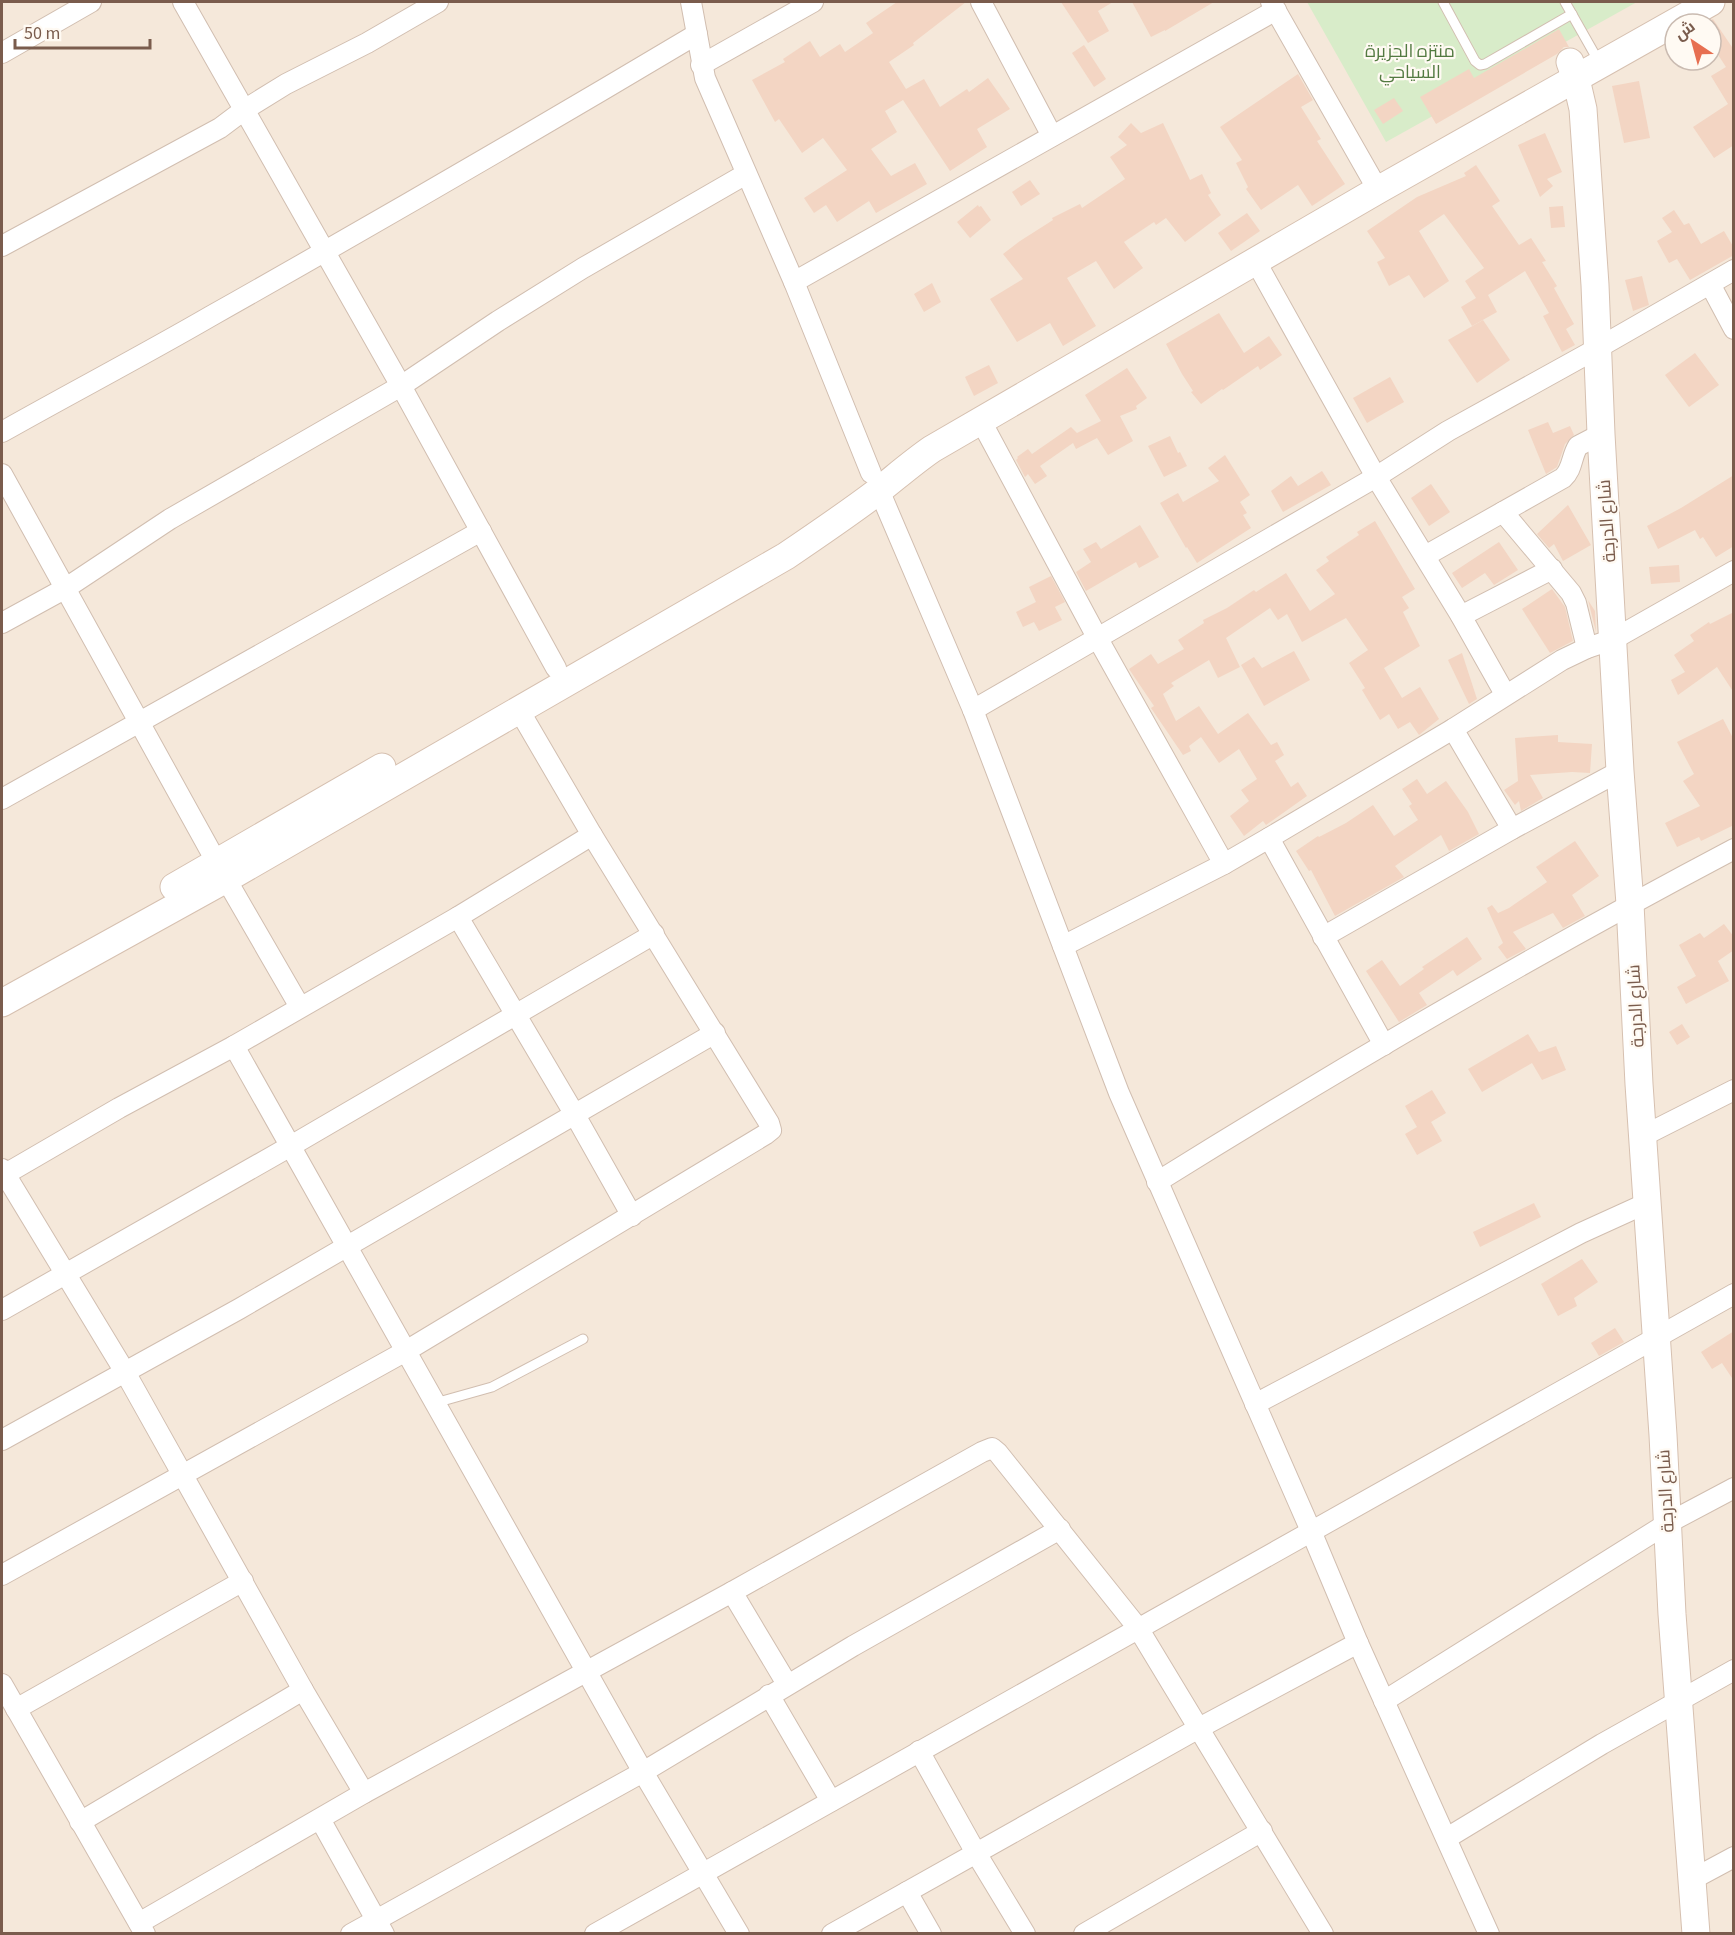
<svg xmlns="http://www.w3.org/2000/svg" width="1735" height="1935" font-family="'Source Sans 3',Cairo,sans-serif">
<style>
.residential{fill:#f5e8da;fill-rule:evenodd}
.green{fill:#d8ecc9}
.building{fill:#f3d5c3}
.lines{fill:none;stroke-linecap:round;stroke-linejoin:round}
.lane-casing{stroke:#d1beb0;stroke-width:11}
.street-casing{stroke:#d1beb0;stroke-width:22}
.secondary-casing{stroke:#d6c0b0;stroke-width:29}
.lane{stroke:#fff;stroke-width:9}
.street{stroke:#fff;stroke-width:20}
.secondary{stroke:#fff;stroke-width:27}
.labels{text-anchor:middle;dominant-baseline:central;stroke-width:4.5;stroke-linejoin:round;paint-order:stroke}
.park-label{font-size:18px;fill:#537a41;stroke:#fffaf3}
.street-label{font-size:18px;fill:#7a5c4d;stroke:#fffaf3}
</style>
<rect width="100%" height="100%" fill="#fdf6ec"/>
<path class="residential" d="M2,2H1733V1933H2ZM1675,24H1711V60H1675Z"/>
<path class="green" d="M1307,2H1637L1386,142Z"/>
<g class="building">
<path d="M897,2H966L913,43L914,45L889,62L906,89L924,79L940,107L967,89L969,92L988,78L1010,109L977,129L987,147L950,171L903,100L885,111L897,132L871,149L891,176L915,163L927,184L876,213L869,201L837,222L826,205L814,213L804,198L847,170L823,138L802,153L779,119L775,122L752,80L785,62L783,59L810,41L820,57L840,44L845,52L873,33L866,23Z"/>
<path d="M1061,2H1113L1098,11L1109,31L1088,43Z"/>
<path d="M1132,2H1214L1165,31V30L1151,37Z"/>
<path d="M1713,19L1734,50V145L1714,158L1693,127L1728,104L1711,76L1726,67L1711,44V20Z"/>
<path d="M1559,29L1569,47H1564L1557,54L1436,124L1420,97L1469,69L1474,78Z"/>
<path d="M1084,45L1106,79L1094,87L1072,53Z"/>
<path d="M1298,74L1313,100L1301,107L1321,139L1317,141L1345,184L1312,206L1298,185L1261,210L1246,189L1248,187L1236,163L1242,160L1220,127Z"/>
<path d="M1639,81L1650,138L1624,143L1612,86Z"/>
<path d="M1394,98L1403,111L1383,124L1374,110Z"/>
<path d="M1131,123L1141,133L1163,123L1190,180L1202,174L1211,193L1208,195L1221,215L1185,242L1166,218L1156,225L1154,222L1124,242L1143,268L1114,289L1096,261L1067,278L1096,326L1063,346L1050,323L1017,342L990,299L1023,279L1003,254L1020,241L1053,220L1052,218L1080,204L1082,208L1125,179L1110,157L1127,145L1118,137Z"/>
<path d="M1545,133L1562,172L1547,179L1553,186L1540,197L1518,145Z"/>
<path d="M1476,165L1500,201L1492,206L1519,245L1531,238L1546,261L1542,262L1557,286L1554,288L1574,324L1566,329L1575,345L1562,352L1543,316L1549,313L1525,271L1488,295L1497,312L1472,326L1461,307L1476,298L1465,281L1484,268L1444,214L1419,231L1449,281L1424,298L1409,275L1389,286L1377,262L1385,258L1367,231L1417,197L1466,176L1464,173Z"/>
<path d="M1030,180L1040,194L1021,206L1012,192Z"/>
<path d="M978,205L979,207L981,206L991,220L970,238L957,222Z"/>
<path d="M1563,206L1565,227L1551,228L1549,207Z"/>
<path d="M1674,210L1684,225L1689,223L1701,244L1724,231L1734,248V255L1690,280L1677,259L1669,263L1657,241L1672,232L1662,218Z"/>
<path d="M1247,213L1260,231L1231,251L1218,233Z"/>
<path d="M1642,276L1649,305L1633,311L1625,280Z"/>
<path d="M932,283L941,302L924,312L914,294Z"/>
<path d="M1219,313L1244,353L1269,336L1282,355L1260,370L1258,366L1223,390L1222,389L1201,404L1191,392L1193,391L1182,374L1166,344Z"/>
<path d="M1483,320L1510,360L1477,383L1448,340Z"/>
<path d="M1695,353L1719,385L1689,407L1665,375Z"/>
<path d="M989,365L998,383L974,396L965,377Z"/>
<path d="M1127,368L1147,398L1136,406L1137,409L1120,416L1133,441L1108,455L1097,438L1076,449L1073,443L1040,466L1047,476L1035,484L1028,474L1025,477L1016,460L1018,458L1017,457L1028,449L1032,454L1071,427L1077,433L1101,421L1085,395Z"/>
<path d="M1390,377L1404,402L1367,423L1353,398Z"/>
<path d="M1548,422L1553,433L1570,426L1574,435L1565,444L1557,467L1546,474L1528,430Z"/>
<path d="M1170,436L1178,453L1180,452L1187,466L1164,477L1148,446Z"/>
<path d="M1225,455L1250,495L1240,502L1247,513L1243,515L1251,528L1197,563L1187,547L1186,548L1160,503L1178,493L1183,502L1219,481L1208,468Z"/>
<path d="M1322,471L1331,485L1283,512L1271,491L1291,476L1298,486Z"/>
<path d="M1734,475V546L1716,557L1703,537L1700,539L1695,530L1658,549L1647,526L1681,508Z"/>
<path d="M1431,484L1450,512L1429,526L1411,498Z"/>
<path d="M1568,505L1591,545L1563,561L1554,544L1549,548L1537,534Z"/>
<path d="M1375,521L1415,589L1402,597L1409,608L1403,612L1420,646L1384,668L1402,698L1420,687L1439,719L1419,735L1410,722L1398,729L1389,714L1380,720L1362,690L1365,688L1349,663L1368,650L1346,618L1302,642L1287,614L1278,620L1270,608L1226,638L1240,667L1218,678L1209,660L1171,683L1174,686L1163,694L1176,721L1199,706L1218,734L1248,713L1271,745L1277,742L1284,755L1275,761L1291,787L1298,782L1307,796L1266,825L1263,821L1244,836L1230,816L1249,801L1241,790L1257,779L1239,749L1219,763L1201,737L1189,746L1191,751L1183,755L1151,708L1154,706L1129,669L1151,654L1158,664L1184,649L1178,640L1204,623L1203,620L1227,608L1254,590L1256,592L1286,573L1310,611L1335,594L1316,570L1329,561L1326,557L1359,535L1357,532Z"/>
<path d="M1140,525L1159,557L1139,568L1136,562L1086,591L1076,572L1091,562L1083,549L1096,542L1101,549Z"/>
<path d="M1499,542L1518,570L1494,585L1485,573L1462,588L1452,573Z"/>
<path d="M1679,565L1680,582L1651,584L1649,567Z"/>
<path d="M1051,576L1065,602L1055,607L1062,620L1039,631L1034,622L1023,627L1016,612L1036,602L1029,587Z"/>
<path d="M1552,589L1565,607L1573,641L1550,653L1522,609Z"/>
<path d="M1586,597L1595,611L1596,632L1588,600Z"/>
<path d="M1734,612V693L1717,667L1678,695L1671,680L1685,672L1674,655L1694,641L1690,635L1709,622L1710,624Z"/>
<path d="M1294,651L1310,680L1264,706L1241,665L1254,657L1262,668Z"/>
<path d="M1462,653L1477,699L1469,704L1448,660Z"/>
<path d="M1723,719L1734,740V825L1701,841L1699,837L1677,847L1665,823L1700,806L1683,781L1694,774L1677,742Z"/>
<path d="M1558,735V742L1592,744L1590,773L1572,772L1530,775L1543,798L1521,811L1519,801L1515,805L1504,790L1518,781L1515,738Z"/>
<path d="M1417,779L1427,794L1446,781L1468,812L1479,834L1449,851L1441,835L1395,866L1404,877L1335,916L1311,870L1309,871L1296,851L1318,836L1319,837L1346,823L1373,805L1394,836L1418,820L1409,806L1412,804L1402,789Z"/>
<path d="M1575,841L1599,876L1572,895L1585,916L1563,928L1553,913L1513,932L1526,949L1507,959L1498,947L1503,943L1487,908L1492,905L1498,913L1509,908L1547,882L1536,867Z"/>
<path d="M1724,924L1734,937V950L1718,961L1729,981L1686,1004L1677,987L1696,976L1679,945L1700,933L1704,938Z"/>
<path d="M1467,937L1482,959L1457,976L1453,970L1419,993L1427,1005L1399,1022L1366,971L1382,960L1400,986L1424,969L1422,967Z"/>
<path d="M1682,1024L1690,1037L1677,1045L1669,1032Z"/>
<path d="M1528,1034L1539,1052L1556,1046L1566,1070L1542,1080L1532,1063L1482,1092L1468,1069Z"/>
<path d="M1432,1090L1446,1113L1431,1122L1442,1141L1417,1155L1405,1134L1417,1127L1405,1106Z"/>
<path d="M1534,1203L1541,1217L1480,1247L1473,1232Z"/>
<path d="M1582,1259L1598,1282L1574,1298L1577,1306L1558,1316L1541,1284Z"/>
<path d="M1615,1328L1624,1342L1599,1356L1591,1343Z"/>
<path d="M1734,1331V1381L1722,1363L1712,1369L1701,1352Z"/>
</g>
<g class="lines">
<defs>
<g id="lane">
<path d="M1443,2L1475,61L1480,65L1485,64L1572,14"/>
<path d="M1565,2L1599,62"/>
<path d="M435,1403L492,1387L583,1339"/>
</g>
<g id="street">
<path d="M183,2L401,386L556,668"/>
<path d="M691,2L705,78L794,282L871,473"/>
<path d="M981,2L1052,136"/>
<path d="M1271,2L1378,190"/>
<path d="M2,53L91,2"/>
<path d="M701,65L813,2"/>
<path d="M2,246L220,128L244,110L286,84L367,43L438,2"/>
<path d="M1256,262L1376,477L1461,616L1505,694"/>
<path d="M794,282L1276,10"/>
<path d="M1710,284L1734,329"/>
<path d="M981,421L1098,639L1224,864"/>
<path d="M2,432C71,393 142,356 211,316C374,224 536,130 697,34"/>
<path d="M2,474L217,863"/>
<path d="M879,490L973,710L1119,1093L1311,1531L1358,1643L1489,1934"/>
<path d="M1503,512L1571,593L1576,603L1587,648"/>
<path d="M1425,556L1563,478C1573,469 1571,457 1578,446L1601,434"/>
<path d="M1461,616L1552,569"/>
<path d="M2,623L66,588L170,519L401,386L498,321L583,268L746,174"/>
<path d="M973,710L1376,477L1448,431L1598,348L1734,270"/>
<path d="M1453,729L1512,829"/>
<path d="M2,799L481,531"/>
<path d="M1269,838L1384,1045"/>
<path d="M226,879L300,1007"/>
<path d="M458,917L575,1115L632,1216"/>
<path d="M1323,937L1512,829L1620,771"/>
<path d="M1063,946L1224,864L1269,838L1453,729L1562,660L1587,648L1614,639L1734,571"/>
<path d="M234,1046L643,1772L739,1934"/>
<path d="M1643,1136L1734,1090"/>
<path d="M2,1169L125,1372L303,1690L364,1793"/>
<path d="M2,1176L119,1108L234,1046L458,917L592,835"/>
<path d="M1157,1182C1345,1065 1537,953 1734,849"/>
<path d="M2,1310L289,1147L654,934"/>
<path d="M1255,1404L1581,1233L1647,1203"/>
<path d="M2,1440L239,1309L715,1033"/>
<path d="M2,1575L406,1351L766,1134L771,1130L769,1123L592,835L519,710"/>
<path d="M732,1592L787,1684"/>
<path d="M2,1684L145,1934"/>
<path d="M769,1695L831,1801"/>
<path d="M1384,1701L1668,1523L1734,1488"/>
<path d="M16,1709L243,1581"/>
<path d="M919,1751L976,1853L1025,1934"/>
<path d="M320,1819L384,1934"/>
<path d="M80,1822L303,1690"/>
<path d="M1447,1838L1602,1744L1734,1670"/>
<path d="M1693,1879L1734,1857"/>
<path d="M907,1892L931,1934"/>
<path d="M139,1923L364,1793L732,1592L982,1452L992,1448L998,1453L1138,1628L1323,1934"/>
<path d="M351,1934L643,1772L853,1646L1060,1529"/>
<path d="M595,1934L1734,1294"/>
<path d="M832,1934L1199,1728L1358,1643"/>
<path d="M1084,1934L1262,1831"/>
</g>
<g id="secondary">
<path d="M1570,62L1576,79L1583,109L1595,285L1601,434L1620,771L1630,904L1639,1084L1663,1435L1672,1614L1696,1934"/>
<path d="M174,887L382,767"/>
<path d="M2,1003L226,879L786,556C817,535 848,514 877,492C896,477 913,462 932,449L1378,190L1711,2"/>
</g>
</defs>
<use href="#lane" class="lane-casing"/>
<use href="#street" class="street-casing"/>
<use href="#secondary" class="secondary-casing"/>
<use href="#lane" class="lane"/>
<use href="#street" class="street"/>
<use href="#secondary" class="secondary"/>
</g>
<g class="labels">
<g class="park-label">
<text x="1410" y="51">منتزه الجزيرة<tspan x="1410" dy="21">السياحي</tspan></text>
</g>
<g class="street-label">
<text transform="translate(1607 521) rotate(-94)">شارع الدرجة</text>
<text transform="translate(1636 1006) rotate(-93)">شارع الدرجة</text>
<text transform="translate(1666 1491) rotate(-93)">شارع الدرجة</text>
</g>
</g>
<rect width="1735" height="1935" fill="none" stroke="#7a5c4d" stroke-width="6"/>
<g transform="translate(1693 42) rotate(324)"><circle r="28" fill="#fffaf3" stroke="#cabbb1" stroke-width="1.5"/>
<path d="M0-4.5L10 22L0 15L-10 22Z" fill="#e76f51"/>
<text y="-9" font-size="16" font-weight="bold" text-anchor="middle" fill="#7a5c4d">ش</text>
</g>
<path d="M15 39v9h135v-9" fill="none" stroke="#7a5c4d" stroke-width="3"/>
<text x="24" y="39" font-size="18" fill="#7a5c4d" stroke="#fffaf3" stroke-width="4.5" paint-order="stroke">50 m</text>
</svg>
